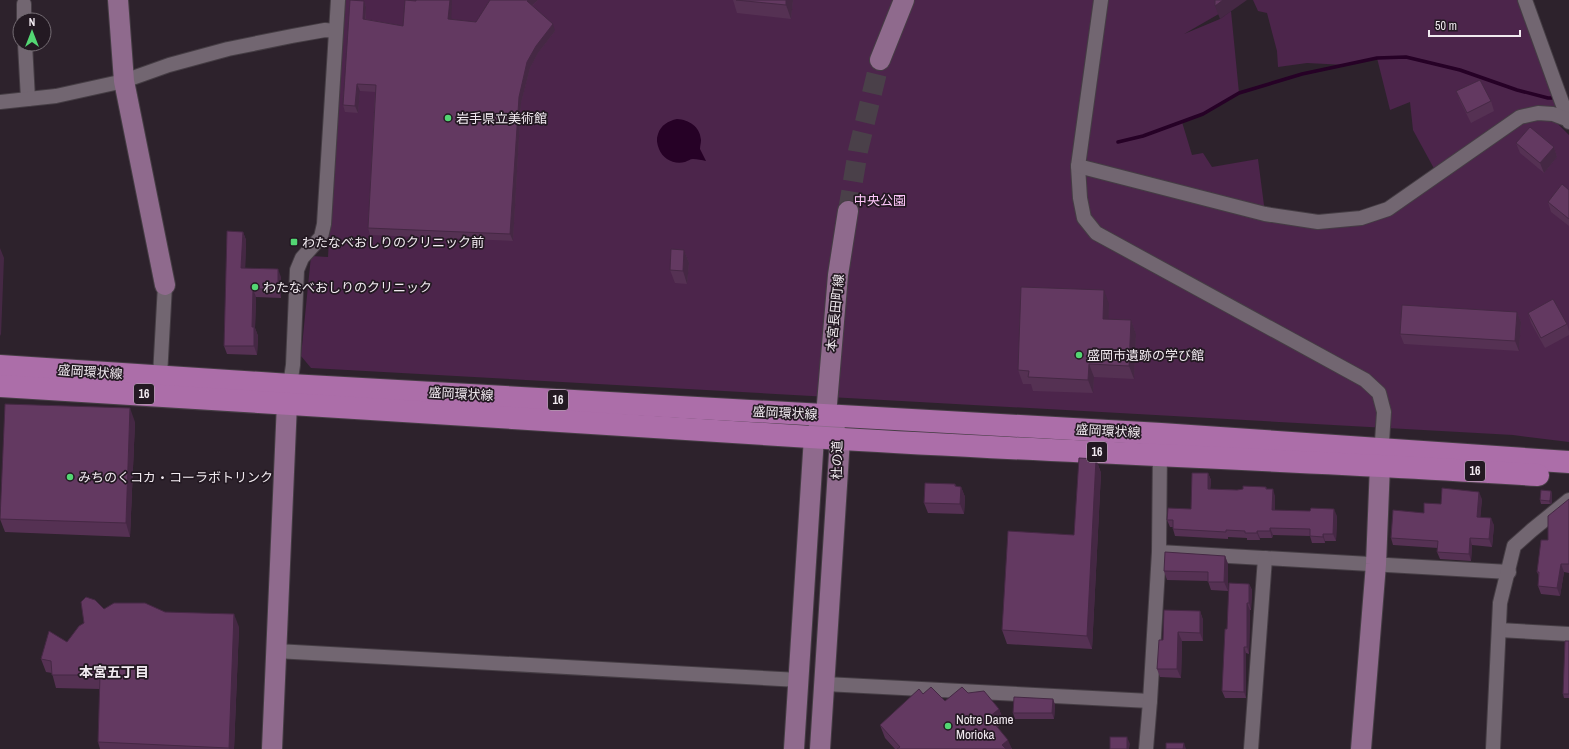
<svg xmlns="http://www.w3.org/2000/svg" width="1569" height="749" font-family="'Archivo Narrow','Noto Sans JP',sans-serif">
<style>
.green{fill:#4c254b}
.water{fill:#260126}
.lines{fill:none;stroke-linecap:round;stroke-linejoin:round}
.stream{stroke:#260126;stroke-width:3.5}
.secondary-tunnel{stroke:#4a4049;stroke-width:20;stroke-dasharray:20 10;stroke-linecap:butt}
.street-casing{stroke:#453d44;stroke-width:16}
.secondary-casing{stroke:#453d44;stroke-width:22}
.primary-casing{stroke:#453d44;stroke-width:24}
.street{stroke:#726671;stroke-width:14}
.secondary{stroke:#8f6a8d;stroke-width:20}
.primary{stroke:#ac6ea9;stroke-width:22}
.wall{fill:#553153}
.shaded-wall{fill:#452844}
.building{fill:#633961;stroke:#452844}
.poi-dot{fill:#53d673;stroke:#231922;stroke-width:1.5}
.labels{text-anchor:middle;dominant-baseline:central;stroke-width:3.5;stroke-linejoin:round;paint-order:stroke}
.shield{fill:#231922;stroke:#b3abb2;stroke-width:1}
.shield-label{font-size:12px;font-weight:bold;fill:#f1eaf0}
.poi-label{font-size:13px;fill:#f1eaf0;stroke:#231922;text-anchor:start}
.park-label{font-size:13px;fill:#fec7fa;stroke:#231922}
.street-label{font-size:13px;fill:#f1eaf0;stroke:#231922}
.neighbourhood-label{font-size:14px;font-weight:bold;fill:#f1eaf0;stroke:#231922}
</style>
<rect width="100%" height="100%" fill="#2d222c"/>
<path class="green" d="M343,0H1243L1184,34L1220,19L1231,11L1239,93L1203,114L1182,122L1192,155L1203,153L1212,167L1258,159L1265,213L1361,218L1437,174L1413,130L1410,102L1390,110L1377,58L1346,65L1307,63L1278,67L1277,51L1267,13L1258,11L1253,0H1517L1556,106L1539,113L1556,122L1569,135V442L1513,435L311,368L301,356L311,256L328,257Z"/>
<path class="water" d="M677,119C689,120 700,126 701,140C701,143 700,146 700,149C702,153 704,157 706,161C702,160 697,159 693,159C690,159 688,161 685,162C674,165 663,159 659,149C657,144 656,139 658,134C661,125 668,121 677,119Z"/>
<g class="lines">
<path class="stream" d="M1118,142L1143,136L1203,114L1239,93L1302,74L1377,58L1406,57L1460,70L1517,90L1548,98H1554"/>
<path class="secondary-tunnel" d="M848,211L858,151L880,60"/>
<defs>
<g id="street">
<path d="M1101,0L1078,166L1080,198L1084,218L1096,233L1365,380L1379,393L1384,412L1381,456"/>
<path d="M1525,0L1569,122"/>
<path d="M24,4V20"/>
<path d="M25,44L28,99"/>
<path d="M0,102L56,96L124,81L169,65L228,49L292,36L325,30L336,31"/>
<path d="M1078,166L1265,214L1318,222L1361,218L1388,209L1520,117L1538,113L1553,114L1569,120"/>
<path d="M160,376L165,285"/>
<path d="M290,385L293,365L297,270L302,258L321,237L324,224L338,0"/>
<path d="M1159,552L1509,572"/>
<path d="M1499,630L1569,634"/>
<path d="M276,651L799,680"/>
<path d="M825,684L1150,701"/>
<path d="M1146,749L1150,701L1159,552L1160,448"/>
<path d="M1251,749L1265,558"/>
<path d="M1493,749L1500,603L1514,546L1532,530L1569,500"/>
</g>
<g id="secondary">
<path d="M118,0L124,81L165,285"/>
<path d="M880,60L904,0"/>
<path d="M272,749L287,403L289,388"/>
<path d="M794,749L814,437L826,415L838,275L848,211"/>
<path d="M820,749L840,439L832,426"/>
<path d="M1361,749L1376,564L1380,465"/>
</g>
<g id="primary">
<path d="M0,366L290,385L1161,434L1569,462"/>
<path d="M0,386C281,402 561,422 842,439C1074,453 1306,460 1538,475"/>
</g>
</defs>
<use href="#street" class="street-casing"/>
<use href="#secondary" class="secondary-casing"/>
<use href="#primary" class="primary-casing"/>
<use href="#street" class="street"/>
<use href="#secondary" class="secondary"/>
<use href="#primary" class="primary"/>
</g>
<g class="wall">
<path d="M490,0H538L532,6L555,31L538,53L530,68L521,103L513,241L370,235L368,228L375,92L360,91L358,113L345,112L343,105L364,1L366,7V19L403,26L451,20L476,22Z"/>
<path d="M733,0H793L791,19L737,13Z"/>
<path d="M1456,91L1491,101L1494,111L1471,123L1460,101Z"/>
<path d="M1516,143L1554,147L1557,157L1544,173L1520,153Z"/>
<path d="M1569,190V226L1551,212L1548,202Z"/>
<path d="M243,232L246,240L245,268L281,277V298L256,297L255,328L258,336L257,355L227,354L224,346Z"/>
<path d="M684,250L689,263L687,284L675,283L670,270Z"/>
<path d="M1109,304L1108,319L1131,320L1136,334L1134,379L1094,377L1093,393L1033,391L1031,384H1023L1018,370Z"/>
<path d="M1517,312L1521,322L1519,351L1404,344L1400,334Z"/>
<path d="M1528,313L1567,324L1569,331V335L1545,348L1531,323Z"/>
<path d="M135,422L130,537L5,532L0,519Z"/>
<path d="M1096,459L1101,473L1092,649L1007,644L1002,630L1074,535Z"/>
<path d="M1208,473L1211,480L1210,489L1237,490L1266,487L1267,489L1275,496V510L1337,516L1336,541H1325V543H1312L1310,536L1273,535L1272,538H1260V540H1247V538L1228,537V539L1175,536L1173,529V527H1170L1167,520L1191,509Z"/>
<path d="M955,484L956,486L961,487L965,497L964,514L928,513L924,503Z"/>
<path d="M1551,491L1552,495V503L1550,504H1541L1540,500Z"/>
<path d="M1482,499L1480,517L1494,525L1492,547L1472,545L1471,561L1440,559L1437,552L1438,548L1393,545L1391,538L1441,504Z"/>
<path d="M1569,499V573L1564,572L1560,596L1541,594L1538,586L1539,576L1537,572L1548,540Z"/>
<path d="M1225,556L1228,564V591L1211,590L1208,581L1167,580L1164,571Z"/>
<path d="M1249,584L1252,590L1251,610H1250L1249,654L1246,653V698H1225L1222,691L1227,629Z"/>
<path d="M104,609L165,612L239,627L234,749H100L98,742L100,689L56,688L52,673L46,672L41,659L67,642Z"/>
<path d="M1200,611L1203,620V641H1182L1181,678L1160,677L1157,669L1163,640Z"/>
<path d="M1569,641V698H1564L1563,694Z"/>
<path d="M968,693L999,709L1004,722L997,727L1012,749H895L885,738L880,725L923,694L945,701Z"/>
<path d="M1053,699L1055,705L1054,719H1015L1013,713Z"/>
</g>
<g class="shaded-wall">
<path d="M450,0H452L451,26L448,19Z"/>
<path d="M528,0H538L529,8L527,1Z"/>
<path d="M786,0H793L791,19L786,5Z"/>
<path d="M1223,0H1247L1220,19L1215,6Z"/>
<path d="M364,1L366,7L365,26L363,19Z"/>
<path d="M553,24L555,31L538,53L530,68L521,103L513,241L510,234L519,97L527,62L536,46Z"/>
<path d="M357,84L360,91L358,113L355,106Z"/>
<path d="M1554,147L1557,157L1544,173L1540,163Z"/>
<path d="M243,232L246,240L245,276L241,268Z"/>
<path d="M0,248L4,258L1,336L0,334Z"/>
<path d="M684,250L689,263L687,284L683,271Z"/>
<path d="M278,269L281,277V298L278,289Z"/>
<path d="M253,289L256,297L255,328L258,336L257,355L254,346L252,327Z"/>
<path d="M1104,290L1109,304L1108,332L1103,319Z"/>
<path d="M1517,312L1521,322L1519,351L1515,341Z"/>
<path d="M1131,320L1136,334L1134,379L1129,366Z"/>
<path d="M1089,364L1094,377L1093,393L1088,380Z"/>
<path d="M130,408L135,422L130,537L126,523Z"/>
<path d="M1096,459L1101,473L1092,649L1087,636Z"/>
<path d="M1208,473L1211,480L1210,496L1208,489Z"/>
<path d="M961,487L965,497L964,514L960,504Z"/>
<path d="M1273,489L1275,496V517L1272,510Z"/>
<path d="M1551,491L1552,495V503L1550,504L1549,501Z"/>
<path d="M1479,492L1482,499L1480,524L1477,517Z"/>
<path d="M1334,509L1337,516L1336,541L1333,534Z"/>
<path d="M1491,518L1494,525L1492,547L1489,539Z"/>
<path d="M1270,528L1273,535L1272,538L1270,531Z"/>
<path d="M1257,531L1260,538V540L1257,533Z"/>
<path d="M1323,534L1325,541V543L1323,537Z"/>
<path d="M1470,538L1472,545L1471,561L1469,554Z"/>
<path d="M1225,556L1228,564V591L1224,582Z"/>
<path d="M1561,564L1564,572L1560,596L1557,588Z"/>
<path d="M1249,584L1252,590L1251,610L1249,603Z"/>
<path d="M1247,603L1250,610L1249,654L1247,647Z"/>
<path d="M1200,611L1203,620V641L1200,633Z"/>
<path d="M234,614L239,627L234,749H229V748Z"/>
<path d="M1178,632L1182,641L1181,678L1177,669Z"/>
<path d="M1244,647L1246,653V698L1244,692Z"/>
<path d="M1053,699L1055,705L1054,719L1052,713Z"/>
<path d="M999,709L1004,722L994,731L989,717Z"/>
<path d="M1127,737L1130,744L1129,749H1127Z"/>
<path d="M1008,740L1012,749H1004L1002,745Z"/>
<path d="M1184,743L1186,749H1183Z"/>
</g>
<g class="building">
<path d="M350,0L364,1L363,19L403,26L405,0L416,1V0H450L448,19L476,22L490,0H528L527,1L553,24L536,46L527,62L519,97L510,234L368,228L376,85L357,84L355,106L343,105Z"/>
<path d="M736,0H786V5Z"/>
<path d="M1215,0H1223L1215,6Z"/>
<path d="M1480,80L1491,101L1467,113L1456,91Z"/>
<path d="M1530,127L1554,147L1540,163L1516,143Z"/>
<path d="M1562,184L1569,190V219L1548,202Z"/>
<path d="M227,231L243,232L241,268L278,269V289H253L252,327H254V346H224Z"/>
<path d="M671,249L684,250L683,271L670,270Z"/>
<path d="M1021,287L1104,290L1103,319L1131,320L1129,366L1089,364L1088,380L1028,377L1029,371L1018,370Z"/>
<path d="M1553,299L1567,324L1541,338L1528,313Z"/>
<path d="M1402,305L1517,312L1515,341L1400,334Z"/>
<path d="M5,404L130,408L126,523L0,519Z"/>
<path d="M1079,458L1096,459L1087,636L1002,630L1008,531L1074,535Z"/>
<path d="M1192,473H1208V489L1237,490L1243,489V486L1266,487V489H1273L1272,510L1310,511L1311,508L1334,509L1333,534H1323V537L1310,536V529L1270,528V531H1257V533H1245V531L1226,530V532L1173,529V520H1167L1168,508L1191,509Z"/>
<path d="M925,483L955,484V486L961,487L960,504L924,503Z"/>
<path d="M1442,488L1479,492L1477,517L1491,518L1489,539L1470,538L1469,554L1437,552L1438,541L1391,538L1393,510L1424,513V503L1441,504Z"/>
<path d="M1541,490L1551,491L1550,500L1549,501L1540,500Z"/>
<path d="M1569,499V564H1561L1557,588L1538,586L1539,572H1537L1541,540H1548V516Z"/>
<path d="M1165,552L1225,556L1224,582H1208V572L1164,571Z"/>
<path d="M1229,583L1249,584V603H1247V647H1244V692L1222,691L1225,629H1227Z"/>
<path d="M86,597L95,600L104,609L114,603H145L165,612L234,614L229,748L98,742L100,675H52L51,661L41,659L49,631L67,642L79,626L84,623L81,602Z"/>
<path d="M1164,610L1200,611V633L1178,632L1177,669H1157L1159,640H1163Z"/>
<path d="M1565,641H1569V694H1563Z"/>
<path d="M931,687L945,701L962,687L968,693L984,691L999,709L989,717L1008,740L1002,745L1006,749H897L900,747L880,725L919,689L923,694Z"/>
<path d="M1014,697L1053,699L1052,713H1013Z"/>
<rect x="1110" y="737" width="17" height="12"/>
<path d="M1166,743H1184L1183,749H1166Z"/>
</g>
<g class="poi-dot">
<circle cx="448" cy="118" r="4"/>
<rect x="290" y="238" width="8" height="8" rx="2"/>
<circle cx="255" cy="287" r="4"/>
<circle cx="1079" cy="355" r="4"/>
<circle cx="70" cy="477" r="4"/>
<circle cx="948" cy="726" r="4"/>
</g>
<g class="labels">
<g class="shield">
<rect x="134" y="384" width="20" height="20" rx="3"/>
<rect x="548" y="390" width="20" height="20" rx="3"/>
<rect x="1087" y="442" width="20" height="20" rx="3"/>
<rect x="1465" y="461" width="20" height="20" rx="3"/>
</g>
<g class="shield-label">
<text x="144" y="394">16</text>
<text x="558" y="400">16</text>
<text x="1097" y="452">16</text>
<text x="1475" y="471">16</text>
</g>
<g class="poi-label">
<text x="456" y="118">岩手県立美術館</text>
<text x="302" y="242">わたなべおしりのクリニック前</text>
<text x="263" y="287">わたなべおしりのクリニック</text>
<text x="1087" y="355">盛岡市遺跡の学び館</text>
<text x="78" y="477">みちのくコカ・コーラボトリンク</text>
<text x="956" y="719">Notre Dame<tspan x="956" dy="15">Morioka</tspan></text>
</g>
<g class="park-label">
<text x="880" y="200">中央公園</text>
</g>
<g class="street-label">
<text transform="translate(835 313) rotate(-84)">本宮長田町線</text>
<text transform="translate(90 372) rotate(4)">盛岡環状線</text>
<text transform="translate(461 394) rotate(3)">盛岡環状線</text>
<text transform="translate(785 413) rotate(3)">盛岡環状線</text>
<text transform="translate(1108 431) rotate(3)">盛岡環状線</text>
<text transform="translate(837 460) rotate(-89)">杜の道</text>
</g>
<g class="neighbourhood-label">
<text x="114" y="672">本宮五丁目</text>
</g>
</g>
<g transform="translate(32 32)"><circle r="19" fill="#231922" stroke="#756d74"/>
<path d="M0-3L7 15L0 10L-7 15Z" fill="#53d673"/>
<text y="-6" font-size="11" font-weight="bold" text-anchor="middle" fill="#f1eaf0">N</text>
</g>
<path d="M1429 30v6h91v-6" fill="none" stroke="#f1eaf0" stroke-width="2"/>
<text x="1435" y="30" font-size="12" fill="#f1eaf0" stroke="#231922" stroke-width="3" paint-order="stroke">50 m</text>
</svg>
